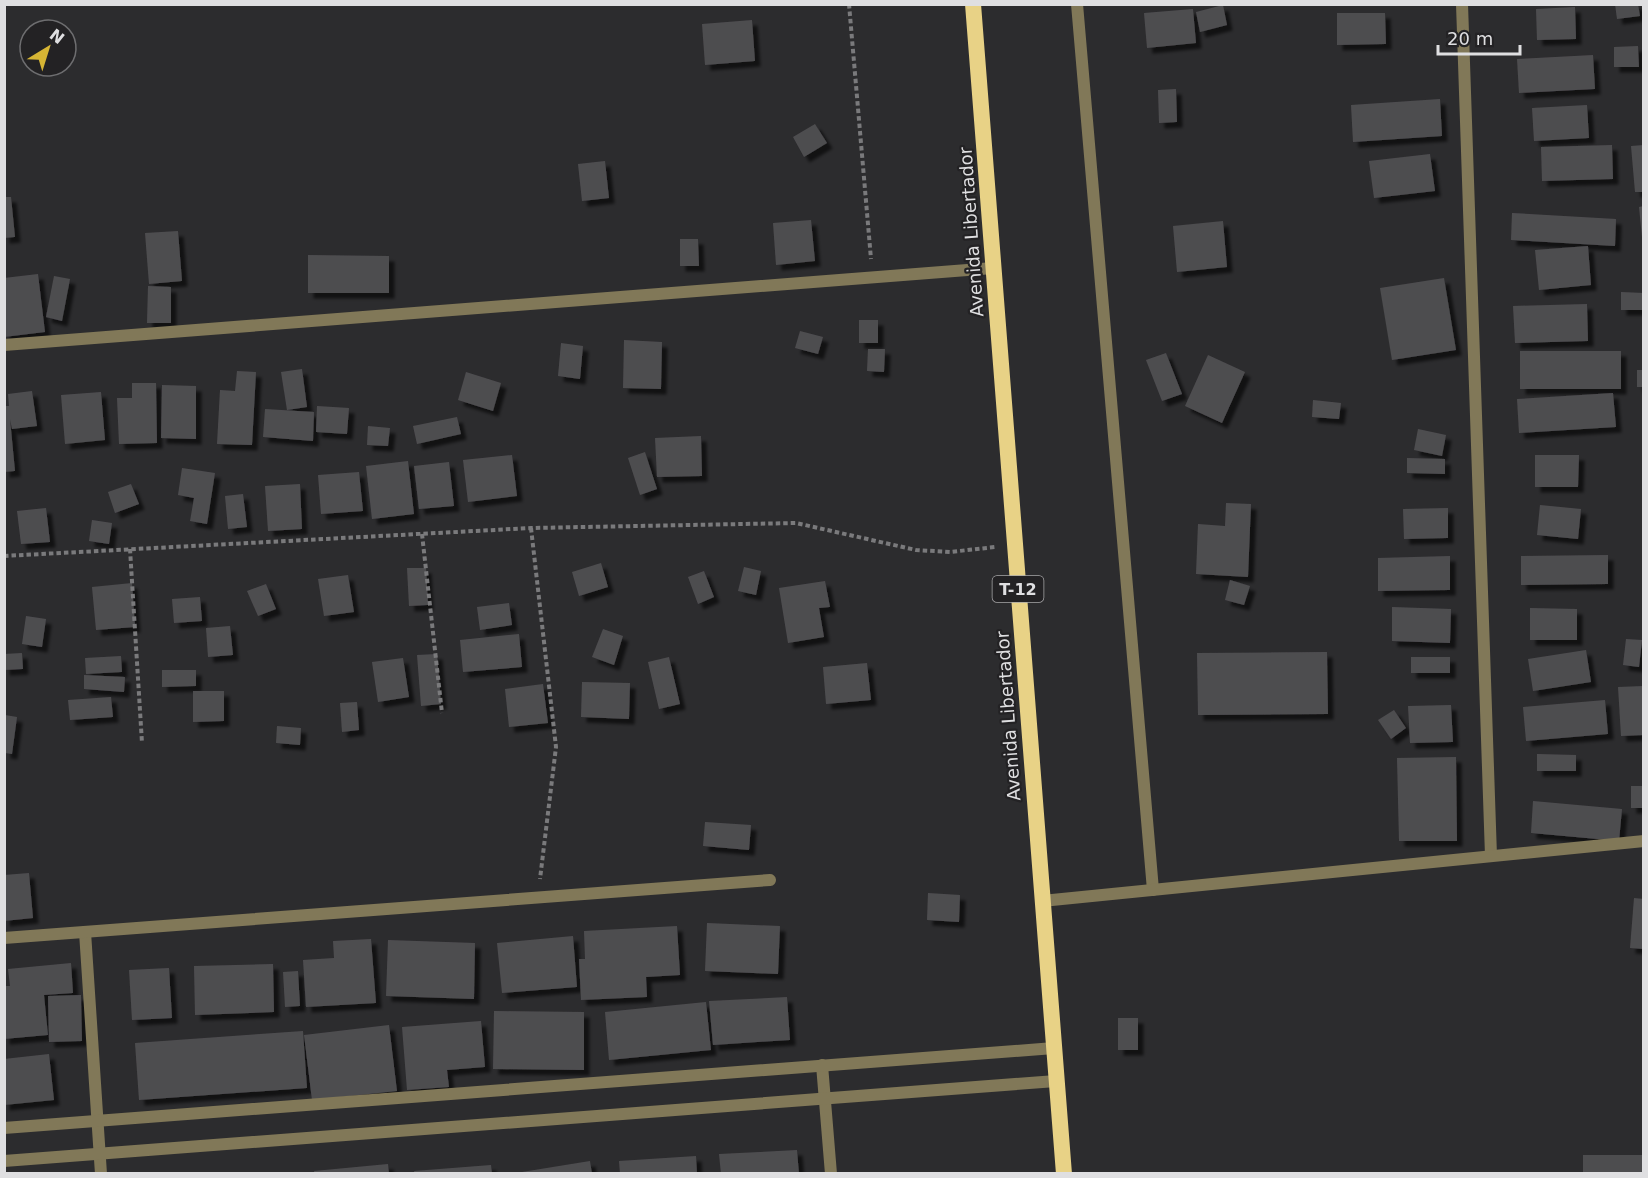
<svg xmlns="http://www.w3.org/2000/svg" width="1648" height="1178" font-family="'DejaVu Sans',sans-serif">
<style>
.building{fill:#4e4d50;filter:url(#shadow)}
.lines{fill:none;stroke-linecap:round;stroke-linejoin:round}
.path{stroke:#7a7a7c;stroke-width:4;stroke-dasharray:4.5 3;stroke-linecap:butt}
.minor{stroke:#817858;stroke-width:12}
.trunk{stroke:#e8d286;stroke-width:16}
.labels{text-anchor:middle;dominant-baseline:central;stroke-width:4.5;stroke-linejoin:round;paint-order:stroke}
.shield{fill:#232224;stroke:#a7a6a8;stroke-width:1.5}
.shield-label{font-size:16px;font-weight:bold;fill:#dfdfe1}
.street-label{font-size:18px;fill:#dfdfe1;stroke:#232224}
</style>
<defs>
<filter id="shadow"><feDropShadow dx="5.5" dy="5.5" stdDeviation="1.5" flood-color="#0009"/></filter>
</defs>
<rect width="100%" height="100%" fill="#2c2c2e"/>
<g class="building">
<path d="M1615,4H1638L1640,16L1617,19Z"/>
<path d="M1223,5L1227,25L1200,32L1196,12Z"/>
<path d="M1575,7L1576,39L1537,40L1536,9Z"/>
<path d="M1193,9L1196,43L1147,48L1144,13Z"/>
<path d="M1337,13H1385L1386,44L1337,45Z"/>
<path d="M752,20L755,61L705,65L702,24Z"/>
<path d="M1638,46L1639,67H1614V47Z"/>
<path d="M1593,55L1595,89L1519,93L1517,59Z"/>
<path d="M1176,89L1177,122L1159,123L1158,90Z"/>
<path d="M1440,99L1442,136L1353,142L1351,105Z"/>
<path d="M1587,105L1589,138L1534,141L1532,108Z"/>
<path d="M815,124L827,143L804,157L793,137Z"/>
<path d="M1612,145L1613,179L1542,181L1541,147Z"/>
<path d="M1644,145V192H1635L1631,146Z"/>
<path d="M1430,154L1435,191L1374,198L1369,161Z"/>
<path d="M605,161L609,198L582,201L578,164Z"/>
<path d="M4,197H11L15,237L4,238Z"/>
<path d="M1644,206V236L1642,237L1639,207Z"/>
<path d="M1512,213L1616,219L1615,246L1511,240Z"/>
<path d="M811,220L815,261L776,265L773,223Z"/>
<path d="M1223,221L1227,267L1177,272L1173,226Z"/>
<path d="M178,231L182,281L149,284L145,233Z"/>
<path d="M680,239H698L699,266H680Z"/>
<path d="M1588,246L1591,285L1539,290L1535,250Z"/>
<path d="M308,255L389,256V293H308Z"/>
<path d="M38,274L45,332L4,337V278Z"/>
<path d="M54,276L70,279L62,321L46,317Z"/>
<path d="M1444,278L1456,350L1392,360L1380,288Z"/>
<path d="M148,286L171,287V323H147Z"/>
<path d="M1621,292L1644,293V310H1621Z"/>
<path d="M1587,304L1588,341L1515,343L1513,306Z"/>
<rect x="859" y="320" width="19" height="23"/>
<path d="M800,331L823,337L818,354L795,348Z"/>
<path d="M624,340L662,342L661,389L623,388Z"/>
<path d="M561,343L583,346L580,379L558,376Z"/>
<path d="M868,349H885L884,372L867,371Z"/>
<rect x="1520" y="351" width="101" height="38"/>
<path d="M1166,353L1182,394L1162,401L1146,360Z"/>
<path d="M1208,355L1245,372L1222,423L1185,406Z"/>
<path d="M302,369L307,407L287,410L281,372Z"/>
<rect x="1637" y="370" width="7" height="17"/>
<path d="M237,371L256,372L252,445L217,444L220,390L235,391Z"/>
<path d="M466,372L501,383L493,411L458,400Z"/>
<path d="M132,383H156L157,443L119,444L117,398H132Z"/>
<path d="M162,385L196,386V439L161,438Z"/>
<path d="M32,391L37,426L12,429L10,419L15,471L4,472V406H9L8,394Z"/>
<path d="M101,392L105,440L65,444L61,395Z"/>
<path d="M1613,393L1616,427L1519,433L1517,399Z"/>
<path d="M1313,400L1341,403L1339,419L1312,417Z"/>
<path d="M317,406L349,408L347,434L316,432Z"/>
<path d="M265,409L314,412L313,441L263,437Z"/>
<path d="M457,417L461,434L417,444L413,426Z"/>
<path d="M368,426L390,428L388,446L367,445Z"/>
<path d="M1418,429L1446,435L1442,456L1414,450Z"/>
<path d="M701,436L702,476L657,477L655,438Z"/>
<path d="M645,452L657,489L640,495L628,458Z"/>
<path d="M512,455L517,496L468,502L463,460Z"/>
<path d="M1535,455H1579L1578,487H1535Z"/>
<path d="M1407,458L1445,459V474L1407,473Z"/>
<path d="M408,461L414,514L372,519L366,466Z"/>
<path d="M449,462L454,506L419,509L414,466Z"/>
<path d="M182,468L215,473L207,524L190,521L194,498L178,495Z"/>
<path d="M359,472L363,511L321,514L318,475Z"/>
<path d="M131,484L139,504L115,513L108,492Z"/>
<path d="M300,484L302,529L268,531L265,486Z"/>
<path d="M243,494L247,527L228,529L225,496Z"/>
<path d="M1226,503L1251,504L1248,577L1196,574L1198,524L1225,526Z"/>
<path d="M1540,505L1581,509L1578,539L1537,535Z"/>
<path d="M46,508L50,542L21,544L17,511Z"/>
<path d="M1448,508V538L1404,539L1403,509Z"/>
<path d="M92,520L112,523L109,544L89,541Z"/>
<path d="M1608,555V584L1521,585V556Z"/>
<path d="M1450,556V590L1378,591V558Z"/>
<path d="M601,563L608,587L579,596L572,572Z"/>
<path d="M744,567L761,571L756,595L738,591Z"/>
<path d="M407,568H426L428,605L409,606Z"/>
<path d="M704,571L714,597L698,604L688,577Z"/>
<path d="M348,575L354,612L324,616L318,579Z"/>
<path d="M1230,580L1250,586L1244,605L1225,600Z"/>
<path d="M825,581L830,607L819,608L824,637L788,643L779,588Z"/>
<path d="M132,583L135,627L96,630L92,587Z"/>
<path d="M266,584L276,609L258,616L247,591Z"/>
<path d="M200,597L202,621L174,623L172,599Z"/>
<path d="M509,603L512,625L480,630L477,607Z"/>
<path d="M1392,607L1451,609L1450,643L1392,641Z"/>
<path d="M1530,608L1577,609V640H1530Z"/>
<path d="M26,616L46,619L42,647L22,644Z"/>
<path d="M230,626L233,655L208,657L206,628Z"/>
<path d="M603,629L623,636L614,665L592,657Z"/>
<path d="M519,634L522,667L463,672L460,640Z"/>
<path d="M1626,639L1642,640L1639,667L1623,665Z"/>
<path d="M1586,650L1591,682L1533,691L1528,659Z"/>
<path d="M1327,652L1328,714L1198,715L1197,653Z"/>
<path d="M22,653L23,669L4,670V654Z"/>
<path d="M437,654L441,704L421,706L417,655Z"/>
<path d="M121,656L122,672L86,674L85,658Z"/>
<path d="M669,657L680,704L659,709L648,662Z"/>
<rect x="1411" y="657" width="39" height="16"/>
<path d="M403,658L409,697L378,702L372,662Z"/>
<path d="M867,663L871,700L826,704L823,667Z"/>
<path d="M162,670H196V686L162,687Z"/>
<path d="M84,675L125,677L124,692L84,689Z"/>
<path d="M582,682L630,683L629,719L581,717Z"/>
<path d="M543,684L548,723L509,727L505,689Z"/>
<path d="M1644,686V735L1621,736L1618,687Z"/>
<path d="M193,691H224V721L193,722Z"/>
<path d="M111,697L113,717L70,720L68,700Z"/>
<path d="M1605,700L1608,734L1526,741L1523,707Z"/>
<path d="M357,702L359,730L342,732L340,703Z"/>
<path d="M1451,705L1453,742L1410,743L1408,706Z"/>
<path d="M1394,710L1406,728L1391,739L1378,720Z"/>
<path d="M5,715L17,717L12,754L5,753Z"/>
<path d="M277,726L301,728L300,745L276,743Z"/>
<path d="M1537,754L1576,755V771H1537Z"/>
<path d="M1456,757L1457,841H1399L1397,758Z"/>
<rect x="1631" y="786" width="13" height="22"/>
<path d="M1533,801L1622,809L1619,841L1531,833Z"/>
<path d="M705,822L751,825L749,850L703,846Z"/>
<path d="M29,873L33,918L4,921V875Z"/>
<path d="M928,893L960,895L959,922L927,920Z"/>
<path d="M1634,898L1644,899V949L1630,948Z"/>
<path d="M707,923L780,926L778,974L705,971Z"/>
<path d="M677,926L680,975L646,977L647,997L581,1000L579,959H585L584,931Z"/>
<path d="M573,936L577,987L502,993L497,943Z"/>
<path d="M371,939L376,1003L306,1007L303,960L334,958L333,941Z"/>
<path d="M388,940L475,943L474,999L386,996Z"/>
<path d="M71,963L73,993L44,995L48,1035L4,1039V986H10L8,969Z"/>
<path d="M273,964L274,1012L195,1015L194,966Z"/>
<path d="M169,968L172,1018L132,1020L129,970Z"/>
<path d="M298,971L300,1006L285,1007L283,972Z"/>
<path d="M81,995L82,1041L49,1042L48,996Z"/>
<path d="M787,997L790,1040L713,1045L709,1001Z"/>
<path d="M706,1002L711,1050L609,1060L605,1012Z"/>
<path d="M494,1011L584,1012V1070L493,1069Z"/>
<rect x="1118" y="1018" width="20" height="32"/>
<path d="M481,1021L485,1067L447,1070L449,1087L407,1090L402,1027Z"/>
<path d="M389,1025L397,1091L312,1100L304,1035Z"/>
<path d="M303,1031L307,1088L139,1100L135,1043Z"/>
<path d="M49,1054L54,1100L4,1105V1059Z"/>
<path d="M797,1150L799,1174H721L719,1154Z"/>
<rect x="1583" y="1155" width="59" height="19"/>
<path d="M696,1156L697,1174H620L619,1161Z"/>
<path d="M590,1161L592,1174H522V1172Z"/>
<path d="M388,1164L389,1174H315L314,1171Z"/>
<path d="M491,1165L492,1174H415L414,1171Z"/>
</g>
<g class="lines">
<g class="path">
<path d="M849,4L871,259"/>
<path d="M531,528L556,747L540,879"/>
<path d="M422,534L442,713"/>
<path d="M130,549L142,743"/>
<path d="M4,556L531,528L796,523L916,550L950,552L995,547"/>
</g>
<g class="minor">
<path d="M1077,4L1153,890"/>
<path d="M1462,4L1491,856"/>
<path d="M4,345L993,268"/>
<path d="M1042,901L1644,841"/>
<path d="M85,932L101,1174"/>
<path d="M4,938L770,880"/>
<path d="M822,1065L831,1174"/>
<path d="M4,1128L1054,1048"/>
<path d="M4,1161L1056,1081"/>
</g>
<path class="trunk" d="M973,4L1064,1174"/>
</g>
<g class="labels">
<rect class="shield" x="992.5" y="576" width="51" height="26" rx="4.5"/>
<g class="shield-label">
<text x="1018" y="589">T-12</text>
</g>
<g class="street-label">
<text transform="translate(971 232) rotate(-94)">Avenida Libertador</text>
<text transform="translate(1008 716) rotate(-94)">Avenida Libertador</text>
</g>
</g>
<rect width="1648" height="1178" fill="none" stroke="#dfdfe1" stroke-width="12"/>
<g transform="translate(48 48) rotate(38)"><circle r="28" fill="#232224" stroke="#6e6e70" stroke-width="1.5"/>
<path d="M0-4.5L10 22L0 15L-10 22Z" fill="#d6b534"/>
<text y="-9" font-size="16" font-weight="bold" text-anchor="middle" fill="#dfdfe1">N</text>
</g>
<path d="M1438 45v9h82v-9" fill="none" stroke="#dfdfe1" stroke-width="3"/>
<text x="1447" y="45" font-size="18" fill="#dfdfe1" stroke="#232224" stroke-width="4.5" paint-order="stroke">20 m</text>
</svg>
